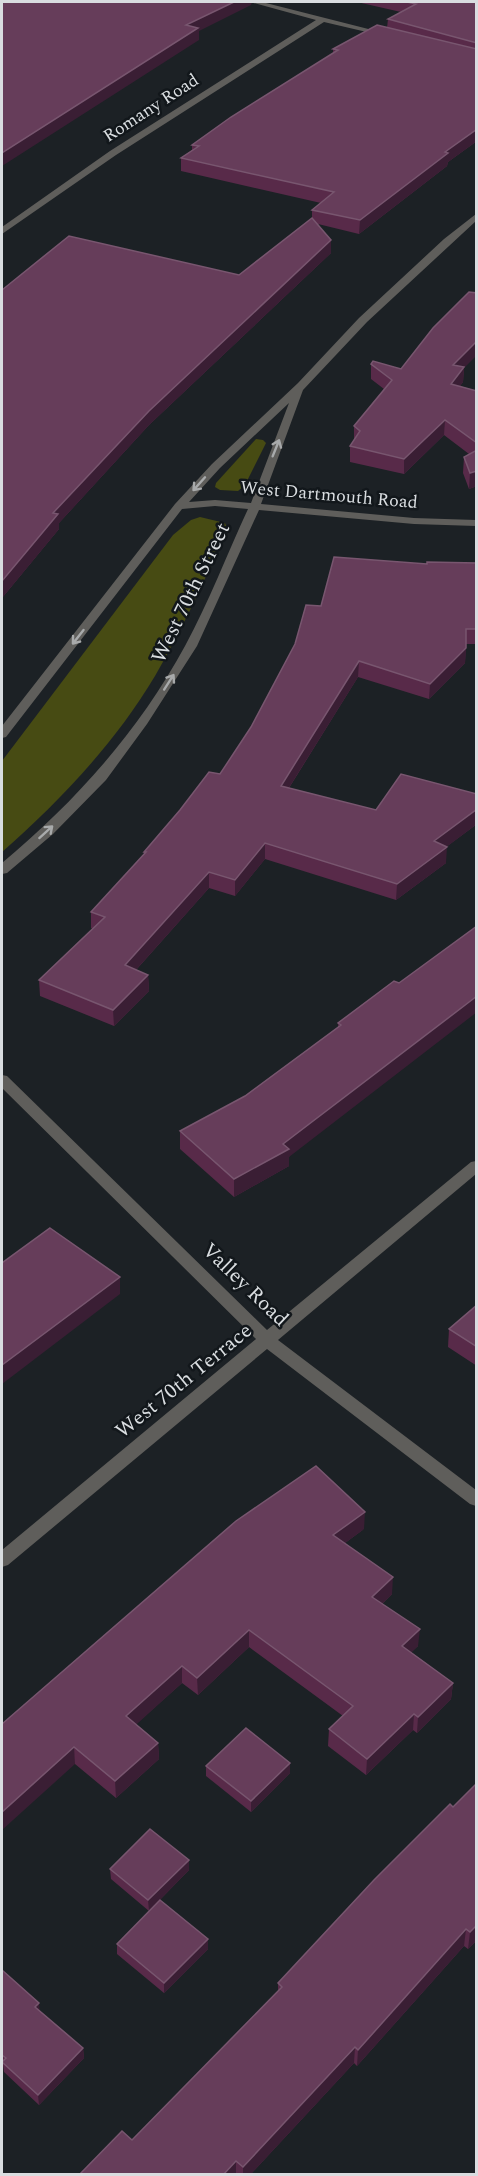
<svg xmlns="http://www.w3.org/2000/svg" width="478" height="2176" font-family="Spectral,serif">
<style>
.green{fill:#474b13}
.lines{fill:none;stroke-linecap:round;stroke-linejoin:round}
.minor{fill:#5f5e5b;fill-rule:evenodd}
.wall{fill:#582a49}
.shaded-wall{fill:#3a1e34}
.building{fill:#663d5a;stroke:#78566f;stroke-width:1.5}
.oneway{stroke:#a8aaab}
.labels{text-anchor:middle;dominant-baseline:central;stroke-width:5;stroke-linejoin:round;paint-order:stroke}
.far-street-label{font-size:18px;fill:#d9dde0;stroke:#12171b}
.street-label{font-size:21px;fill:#d9dde0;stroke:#12171b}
</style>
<rect width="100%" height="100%" fill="#1c2125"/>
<g class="green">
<path d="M256,439L263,440L266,443L245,485L238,491L220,490L215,487L216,483Z"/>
<path d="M200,517L225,523L227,528C206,579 182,629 155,676C115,743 60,801 2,852V761L173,535L191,520Z"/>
</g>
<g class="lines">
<g class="minor">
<path d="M250,2H262L392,35L388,37L324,22L116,155L2,234V227L110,151L316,20Z"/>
<path d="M476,214V221L367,322L303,390L261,504L414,518L476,520V526L414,524L259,510L197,646L147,724L106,780L53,834L7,873L2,874V863C75,802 139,731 185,646C209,602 227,554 248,509L215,506L182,509L6,737L2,738V726L175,504L212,464L298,383L359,318L444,239ZM289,403L251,503L215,500L189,502L220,468Z"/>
<path d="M2,1075L7,1076L267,1330L471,1162L476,1161V1174L278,1340L476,1490V1506L470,1504L267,1349L8,1565L2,1567V1550L256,1339L2,1088Z"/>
</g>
</g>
<g class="wall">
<path d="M357,2H477V141L448,162L447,166L359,234L318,224L331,253L149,425L59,523V529L2,598V290L239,275L312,218V210L321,203L181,171V158L192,150V145L333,54V49L387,28L388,19L401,12Z"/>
<path d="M371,364L401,369L464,368L463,382L460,386L477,391V486L469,489L463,473L464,457L469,454L444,435L404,474L350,462V446L354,441V426L384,389L371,379Z"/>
<path d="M477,563V644H466L465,663L429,699L358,677L289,788L376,810L477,794V824L446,847V863L396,900L265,859L235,896L209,888L136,970L148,975L149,991L114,1026L40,996L39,980L93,929L91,928V912L144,855V852L220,774L251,727L321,606L427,564Z"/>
<path d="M394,981L289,1157V1166L234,1197L180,1149V1131L245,1096L338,1028V1023Z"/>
<path d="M477,1305V1366L448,1347L449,1329Z"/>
<path d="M364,1529L345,1543L392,1594L382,1604L418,1646L411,1652L453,1683L451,1699L417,1733L413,1730L366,1775L328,1746L329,1729L343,1716L249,1647L198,1695L182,1683L136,1724L158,1743L159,1759L116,1798L75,1764L2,1724Z"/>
<path d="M206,1766L290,1773L251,1812L206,1776Z"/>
<path d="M477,1783V1940L468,1949L464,1946L357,2066L354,2063L250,2175H79L132,2140L278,1991V1983Z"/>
<path d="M110,1869L189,1870L149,1911L111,1879Z"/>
<path d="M208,1939V1949L164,1993L117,1954V1944Z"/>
<path d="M2,1970L40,2011L83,2048L84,2058L39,2105L4,2072L3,2065L2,2064Z"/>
</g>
<g class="shaded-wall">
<path d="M234,2H252L251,5L199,31V40L2,166V153L186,25Z"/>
<path d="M477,129V141L448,162L447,166L359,234L360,220L445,152Z"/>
<path d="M331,240V253L149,425L59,523V529L2,598V581L53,513L149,411Z"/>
<path d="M477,341V355L464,368L463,382L450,399L453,365Z"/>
<path d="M445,420L444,435L404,474V459Z"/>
<path d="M477,471V486L469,489L470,473Z"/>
<path d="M466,648L465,663L429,699L430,684Z"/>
<path d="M359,661L358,677L280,802L281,786Z"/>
<path d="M477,809V824L433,857L434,841Z"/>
<path d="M265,843V859L235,896V880Z"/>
<path d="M447,847L446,863L396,900L397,884Z"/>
<path d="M209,872V888L126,981L125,965Z"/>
<path d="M148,975L149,991L114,1026L113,1010Z"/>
<path d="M477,996V1012L289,1157V1166L234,1197V1179L283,1144Z"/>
<path d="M120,1277V1294L2,1384V1365Z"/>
<path d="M365,1512L364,1529L333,1552V1535Z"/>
<path d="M393,1577L392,1594L371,1614L372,1597Z"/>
<path d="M420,1629L418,1646L401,1663L402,1646Z"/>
<path d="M249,1630V1647L198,1695L197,1678Z"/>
<path d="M182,1666V1683L127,1733L126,1716Z"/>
<path d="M453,1683L451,1699L417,1733L418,1717Z"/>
<path d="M414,1714L413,1730L366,1775L367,1759Z"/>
<path d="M158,1743L159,1759L116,1798L115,1781Z"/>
<path d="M74,1747L75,1764L2,1830V1812Z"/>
<path d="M290,1763V1773L251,1812V1801Z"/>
<path d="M189,1860V1870L149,1911L148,1900Z"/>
<path d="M477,1925V1940L468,1949L470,1932Z"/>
<path d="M466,1929L464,1946L357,2066L358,2050Z"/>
<path d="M208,1939V1949L164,1993V1983Z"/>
<path d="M39,2003L40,2013L35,2007Z"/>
<path d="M355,2047L354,2063L250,2175H243V2167Z"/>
<path d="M83,2048L84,2058L39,2105L38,2095Z"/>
<path d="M236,2161V2175H223Z"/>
</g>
<g class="building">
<path d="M2,2H234L186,25L198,28L2,153Z"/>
<path d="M407,2H477V43L388,19L416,4Z"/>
<path d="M377,25L477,49V129L445,152L448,153L360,220L312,210L334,192L181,158L199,146L192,145L231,117L338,50L333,49Z"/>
<path d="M312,218L331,240L149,411L53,513L58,514L2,581V290L69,236L239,275Z"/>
<path d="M469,292L477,293V341L453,365L464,367L451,384L477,391V443L445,420L404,459L350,446L360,431L354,426L392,380L371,364L373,361L401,369L433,328Z"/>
<path d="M477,450V471L470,473L464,457Z"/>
<path d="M334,557L427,564V562L477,563V629H466V648L430,684L359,661L281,786L376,810L401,774L477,794V809L434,841L447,847L397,884L265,843L235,880L209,872L125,965L148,975L113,1010L39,980L105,917L91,912L146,852H144L180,810L209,772L220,774L251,727L295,644L306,605L321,606Z"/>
<path d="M477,926V996L283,1144L289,1149L234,1179L180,1131L245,1096L341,1025L338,1023L394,981L399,983Z"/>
<path d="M50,1228L120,1277L2,1365V1263Z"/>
<path d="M477,1305V1347L449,1329Z"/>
<path d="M316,1466L365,1512L333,1535L393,1577L372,1597L420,1629L402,1646L453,1683L418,1717L414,1714L367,1759L329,1729L353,1706L249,1630L197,1678L182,1666L126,1716L158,1743L115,1781L74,1747L2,1812V1724L236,1521Z"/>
<path d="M246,1728L290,1763L251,1801L206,1766Z"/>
<path d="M477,1783V1925L470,1932L466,1929L358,2050L355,2047L243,2167L236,2161L223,2175H79L122,2131L132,2140L282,1987L278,1983L374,1880L450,1804L453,1807Z"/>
<path d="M150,1829L189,1860L148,1900L110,1869Z"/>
<path d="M160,1900L208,1939L164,1983L117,1944Z"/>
<path d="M2,1970L39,2003L35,2007L83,2048L38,2095L2,2062L6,2058L2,2055Z"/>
</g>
<defs><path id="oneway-shaft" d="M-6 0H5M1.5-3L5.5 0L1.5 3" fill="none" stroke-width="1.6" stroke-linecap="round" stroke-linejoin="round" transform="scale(1.5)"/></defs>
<g class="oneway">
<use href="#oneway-shaft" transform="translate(276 448) rotate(-68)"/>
<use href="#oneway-shaft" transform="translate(199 484) rotate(132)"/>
<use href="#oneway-shaft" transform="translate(78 637) rotate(128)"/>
<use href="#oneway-shaft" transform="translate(169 682) rotate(-57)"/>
<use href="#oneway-shaft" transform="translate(46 832) rotate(-42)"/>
</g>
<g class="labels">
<g class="far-street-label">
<text transform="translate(151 108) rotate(-33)">Romany Road</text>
<text transform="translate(329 495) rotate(5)">West Dartmouth Road</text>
</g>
<g class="street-label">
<text transform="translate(191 593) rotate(-64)">West 70th Street</text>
<text transform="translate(245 1285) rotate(44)">Valley Road</text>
<text transform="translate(184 1381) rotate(-39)">West 70th Terrace</text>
</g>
</g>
<rect width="478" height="2176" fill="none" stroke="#d9dde0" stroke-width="6"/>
</svg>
